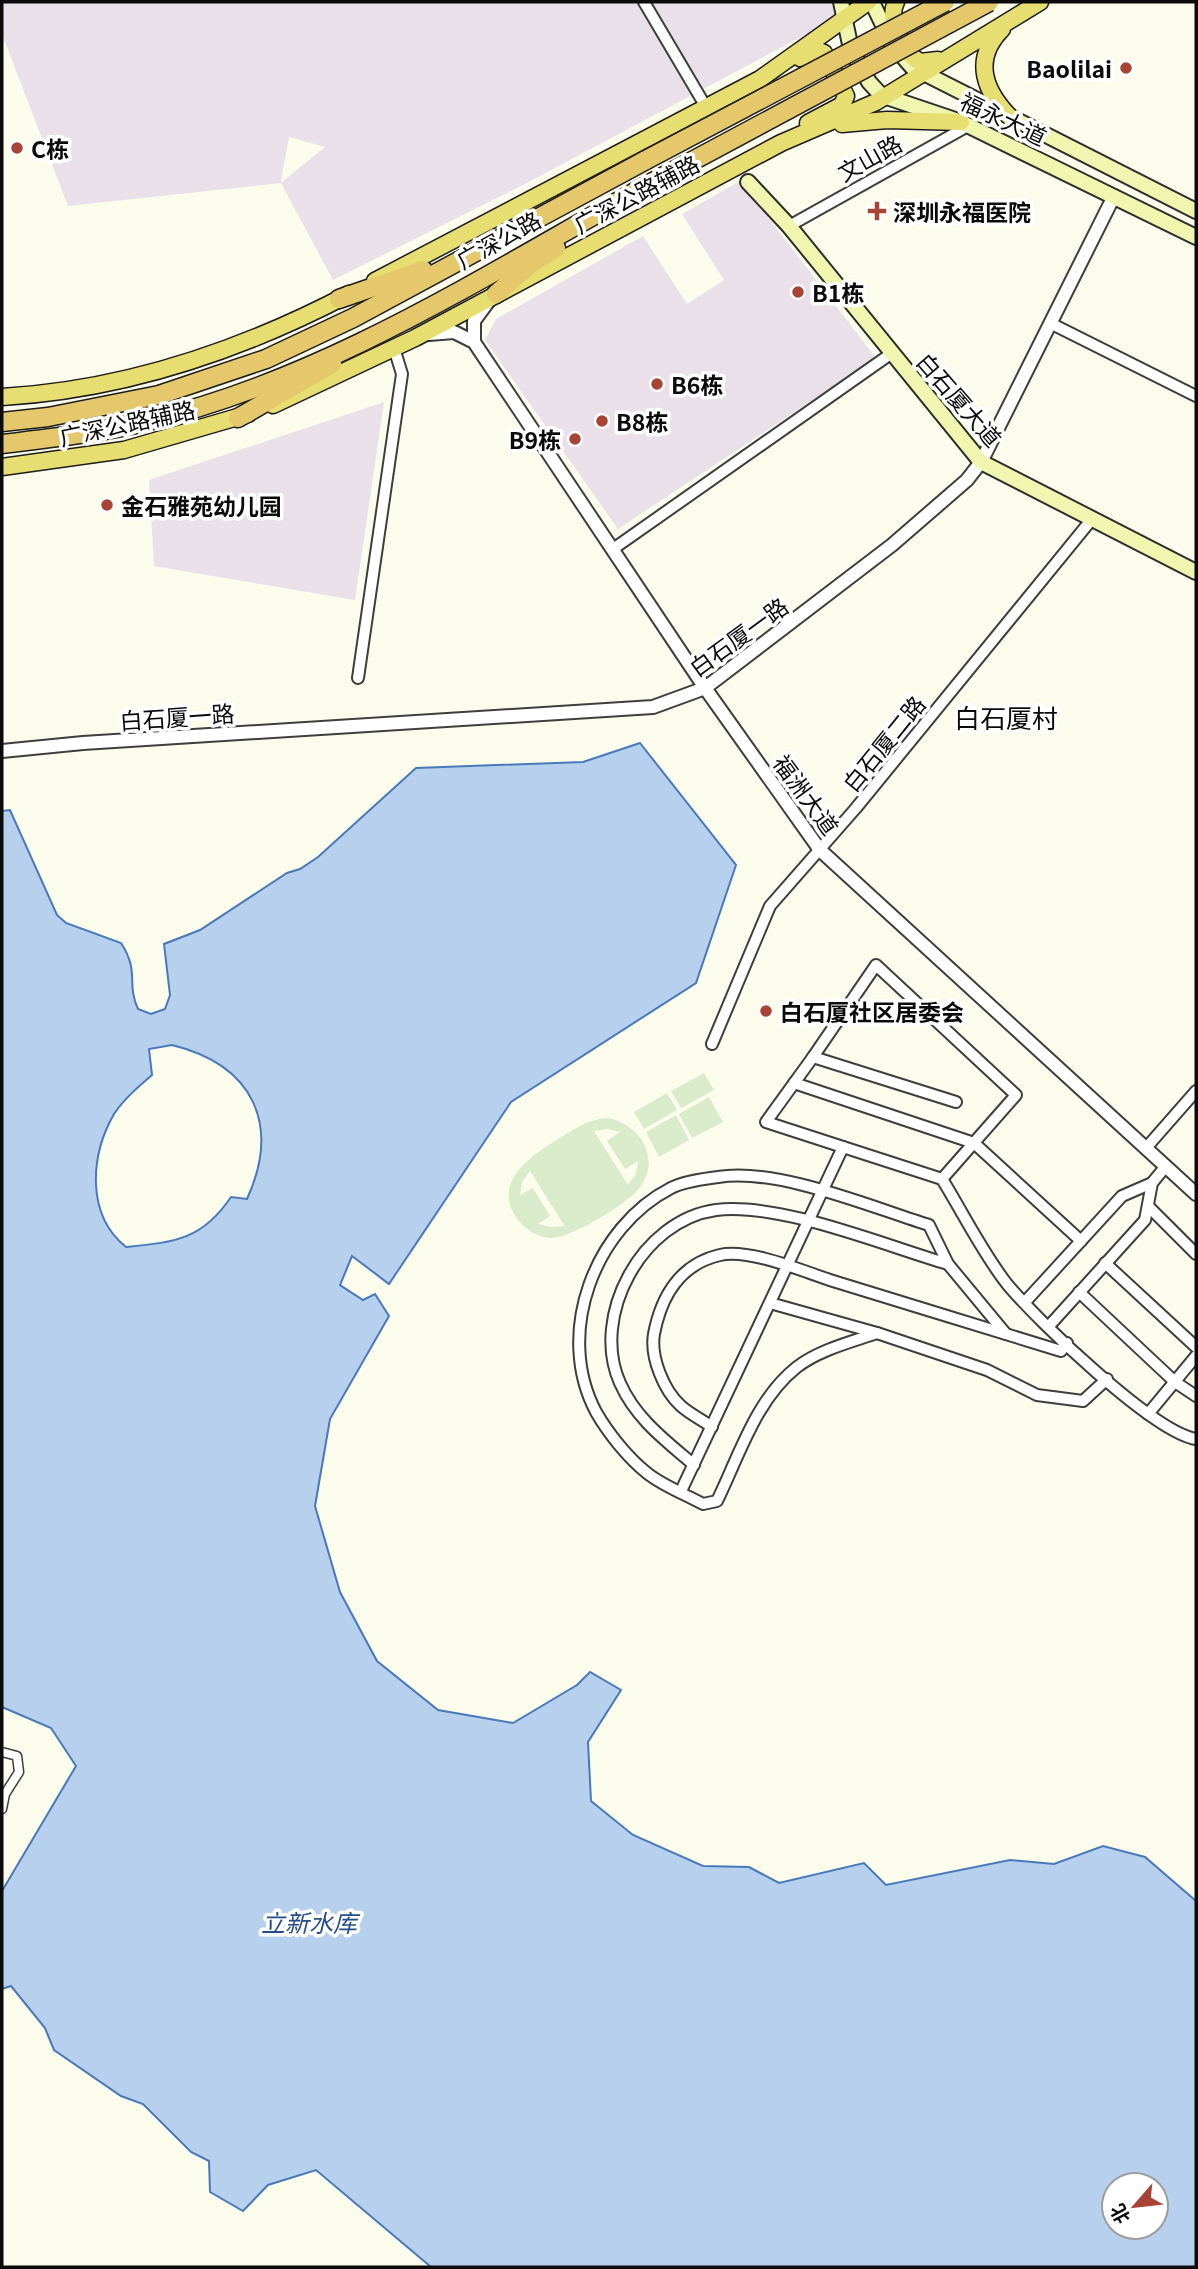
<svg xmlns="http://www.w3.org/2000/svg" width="1198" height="2269" font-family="Georgia,'Noto Sans SC',serif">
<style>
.industrial{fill:#e9e0e9;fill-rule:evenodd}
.pitch{fill:#daebcb;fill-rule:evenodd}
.water{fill:#b7d0ee;stroke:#4779bb;stroke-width:2;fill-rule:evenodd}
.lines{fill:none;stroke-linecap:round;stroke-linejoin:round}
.pedestrian-casing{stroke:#3e3e3e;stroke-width:11}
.minor-casing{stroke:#3e3e3e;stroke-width:14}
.tertiary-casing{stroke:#3e3e3e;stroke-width:16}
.secondary-casing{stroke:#2d2d2d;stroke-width:18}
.primary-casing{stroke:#1c1c1c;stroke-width:19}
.trunk-casing{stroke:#1c1c1c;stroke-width:21}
.pedestrian{stroke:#fff;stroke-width:8}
.minor{stroke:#fff;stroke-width:10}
.tertiary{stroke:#fff;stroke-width:12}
.secondary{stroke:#f0f5af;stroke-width:14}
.primary{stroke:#e7de71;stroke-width:16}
.trunk{stroke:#e4c86b;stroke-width:18}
.trunk-bridge-casing{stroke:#1c1c1c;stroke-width:21;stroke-linecap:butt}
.trunk-bridge{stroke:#e4c86b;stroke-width:18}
.poi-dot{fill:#a94435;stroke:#fff;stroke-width:2.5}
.labels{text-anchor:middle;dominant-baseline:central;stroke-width:7;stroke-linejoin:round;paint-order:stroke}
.poi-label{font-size:23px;font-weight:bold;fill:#0b0b0b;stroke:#fff;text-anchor:start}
.street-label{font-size:23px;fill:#0b0b0b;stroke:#fff}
.water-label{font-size:24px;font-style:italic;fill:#254d8c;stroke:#fff}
.quarter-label{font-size:26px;fill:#0b0b0b;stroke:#fff}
</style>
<rect width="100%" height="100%" fill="#fcfcec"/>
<g class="industrial">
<path d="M2,2H859L861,5L525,184L333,280L281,183L68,206L2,34ZM289,137L325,147L282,182L281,181Z"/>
<path d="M740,181L876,358L618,529L485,340L496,319L643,236L687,304L724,280L682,214Z"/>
<path d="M384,402L355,600L154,566L149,480Z"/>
</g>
<g class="pitch">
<path d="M704,1073L714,1090L681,1108L671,1091Z"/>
<path d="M667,1093L677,1110L644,1129L634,1112Z"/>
<path d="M709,1097L723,1122L692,1138L679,1114Z"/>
<path d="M676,1115L689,1140L659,1157L646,1132Z"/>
<path d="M608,1118C639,1124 661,1157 641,1186C630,1203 570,1239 550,1238C538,1237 526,1230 518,1220C491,1184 528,1158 555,1141C572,1131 587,1119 608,1118ZM607,1129L620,1132L607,1141L625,1169L638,1161L636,1174L628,1185L594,1131ZM530,1171L564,1225V1226L551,1227L538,1224L550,1216L533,1188L520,1195L522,1182Z"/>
</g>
<path class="water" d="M640,743L736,865L696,983L511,1102L389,1284L352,1256L340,1285L363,1300L375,1294L389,1316L330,1419L315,1506L340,1592L377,1661L438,1710L513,1723L577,1685L590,1672L621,1690L588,1742L591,1801L633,1835L703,1866L749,1867L779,1883L864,1863L886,1885L1010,1860L1054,1864L1103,1846L1145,1857L1196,1901V2267H431L316,2170L268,2185L243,2211L210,2192L209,2161L191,2152L143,2104L121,2096L54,2050L45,2028L11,1986L2,1989V1891L76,1766L51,1728L2,1707V811L10,810L57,915L66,923L121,943C140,972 126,983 138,1009L151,1014L165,1009L170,995L164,944L200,930L287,873L300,869L318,857L416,768L583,762ZM172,1045C253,1065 281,1124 247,1199L231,1197C202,1240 175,1242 126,1247C86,1215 90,1156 114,1114C124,1099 138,1087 152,1075L149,1049ZM1114,2185H1156V2227H1114Z"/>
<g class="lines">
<defs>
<path id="pedestrian" d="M2,1752L17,1756L19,1772L5,1794L2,1809"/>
<g id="minor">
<path d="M644,2L706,107"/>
<path d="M789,226L968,126"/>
<path d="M1050,323L1196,396"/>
<path d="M613,549L892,353"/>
<path d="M358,678L402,374L394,348"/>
<path d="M712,1044L770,906L856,808L1092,519"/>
<path d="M813,1057L766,1122L843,1147"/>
<path d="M794,1083L974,1143L1081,1241"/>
<path d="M1146,1148L1196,1091"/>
<path d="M942,1179C963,1213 982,1252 1007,1284C1037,1320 1153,1432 1196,1439"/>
<path d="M1149,1207L1196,1254"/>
<path d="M1105,1263L1196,1347"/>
<path d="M1079,1292L1175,1382L1196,1396"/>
<path d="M1025,1302L1122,1196L1152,1183"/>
<path d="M770,1303L877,1333L987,1370L1037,1395L1083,1401L1107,1379"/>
<path d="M1049,1326L1145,1220L1152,1183L1166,1166"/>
<path d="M877,1333C851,1342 819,1350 797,1367C756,1399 739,1456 717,1501L703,1504C685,1494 663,1486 647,1473C628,1458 608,1433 596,1412C554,1333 595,1227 671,1188C684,1181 704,1179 718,1177C776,1167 871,1207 929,1225L948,1264L1006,1334"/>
<path d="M1148,1414L1196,1356"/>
<path d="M712,1427C702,1420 690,1414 681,1406C664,1391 650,1357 654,1334C661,1297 680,1264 720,1255C749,1248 805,1272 833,1281C909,1304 985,1328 1061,1351L1067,1343"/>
<path d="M694,1465C665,1440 636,1419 620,1383C590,1316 642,1220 716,1210C780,1202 883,1245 948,1264"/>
<path d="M681,1491L843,1147L942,1179L1016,1095L876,965L813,1057L956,1102"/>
</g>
<g id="tertiary">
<path d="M429,334L454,332L474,342L705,688L820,850L1196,1194"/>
<path d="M474,342V321L488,302"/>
<path d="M2,751L83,743L653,707L705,688L892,545L967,480L981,462L1114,196"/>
</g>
<g id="secondary">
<path d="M841,2L851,49L869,82L881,95L961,122L1196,237"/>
<path d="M872,2L892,44L912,67L1196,211"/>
<path d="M748,182L789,226L981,462L1196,572"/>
</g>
<g id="primary">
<path d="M896,2C887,20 903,53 920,62L938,60"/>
<path d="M1002,29C971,60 985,93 1013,120"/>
<path d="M800,58L817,50L824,53L846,96L842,105L808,123"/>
<path d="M842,124L887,120L961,122"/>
<path d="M375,281L760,79L868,2"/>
<path d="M2,397C125,390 240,351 349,294"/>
<path d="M273,405L415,338L781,143L876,102L1040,2"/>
<path d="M2,467L124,450L248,414"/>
</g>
<g id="trunk">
<path d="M496,294L531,264L556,248"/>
<path d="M339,299L423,270"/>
<path d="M238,418L332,364"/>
<path d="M2,422L48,417L159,395L266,359L353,318L646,160"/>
<path d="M2,444C51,438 100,433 148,421C330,378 493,270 655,181"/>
</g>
</defs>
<use href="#pedestrian" class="pedestrian-casing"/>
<use href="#minor" class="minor-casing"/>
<use href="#tertiary" class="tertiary-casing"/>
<use href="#secondary" class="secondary-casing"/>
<use href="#primary" class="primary-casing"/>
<use href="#trunk" class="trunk-casing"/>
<use href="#pedestrian" class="pedestrian"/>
<use href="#minor" class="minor"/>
<use href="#tertiary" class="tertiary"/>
<use href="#secondary" class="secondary"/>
<use href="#primary" class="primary"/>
<use href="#trunk" class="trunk"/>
<defs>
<g id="trunk-bridge">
<path d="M646,160L945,2"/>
<path d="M655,181L989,2"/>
</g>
</defs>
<use href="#trunk-bridge" class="trunk-bridge-casing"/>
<use href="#trunk-bridge" class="trunk-bridge"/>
</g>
<g class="poi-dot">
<circle cx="1126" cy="68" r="7"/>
<circle cx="17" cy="148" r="7"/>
<path d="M873.5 200.5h7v7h7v7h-7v7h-7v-7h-7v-7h7z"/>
<circle cx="798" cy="292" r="7"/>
<circle cx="657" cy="384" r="7"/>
<circle cx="602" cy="421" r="7"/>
<circle cx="575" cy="439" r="7"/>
<circle cx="107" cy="505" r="7"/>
<circle cx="766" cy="1011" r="7"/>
</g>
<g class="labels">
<g class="poi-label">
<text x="1112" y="68" text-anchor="end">Baolilai</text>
<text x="31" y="148">C栋</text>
<text x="893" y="211">深圳永福医院</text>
<text x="812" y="292">B1栋</text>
<text x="671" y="384">B6栋</text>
<text x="616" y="421">B8栋</text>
<text x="561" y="439" text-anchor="end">B9栋</text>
<text x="121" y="505">金石雅苑幼儿园</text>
<text x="780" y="1011">白石厦社区居委会</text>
</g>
<g class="street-label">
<text transform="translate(1004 118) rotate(25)">福永大道</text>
<text transform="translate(869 157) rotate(-29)">文山路</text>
<text transform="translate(636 193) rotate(-28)">广深公路辅路</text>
<text transform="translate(498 239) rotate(-29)">广深公路</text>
<text transform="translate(960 399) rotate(49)">白石厦大道</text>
<text transform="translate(127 422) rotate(-12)">广深公路辅路</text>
<text transform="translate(738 636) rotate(-36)">白石厦一路</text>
<text transform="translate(177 716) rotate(-4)">白石厦一路</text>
<text transform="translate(883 743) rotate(-51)">白石厦二路</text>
<text transform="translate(807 794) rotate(54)">福洲大道</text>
</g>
<g class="water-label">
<text x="309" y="1921">立新水库</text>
</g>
<g class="quarter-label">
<text x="1006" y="716">白石厦村</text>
</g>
</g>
<rect width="1198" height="2269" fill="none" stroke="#0b0b0b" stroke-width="7"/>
<g transform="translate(1135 2206) rotate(242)"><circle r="33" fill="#ffffff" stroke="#9d9d9d" stroke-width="2"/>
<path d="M0-5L12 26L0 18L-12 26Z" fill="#a94435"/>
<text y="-10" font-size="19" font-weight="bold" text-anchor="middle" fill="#0b0b0b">北</text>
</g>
</svg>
